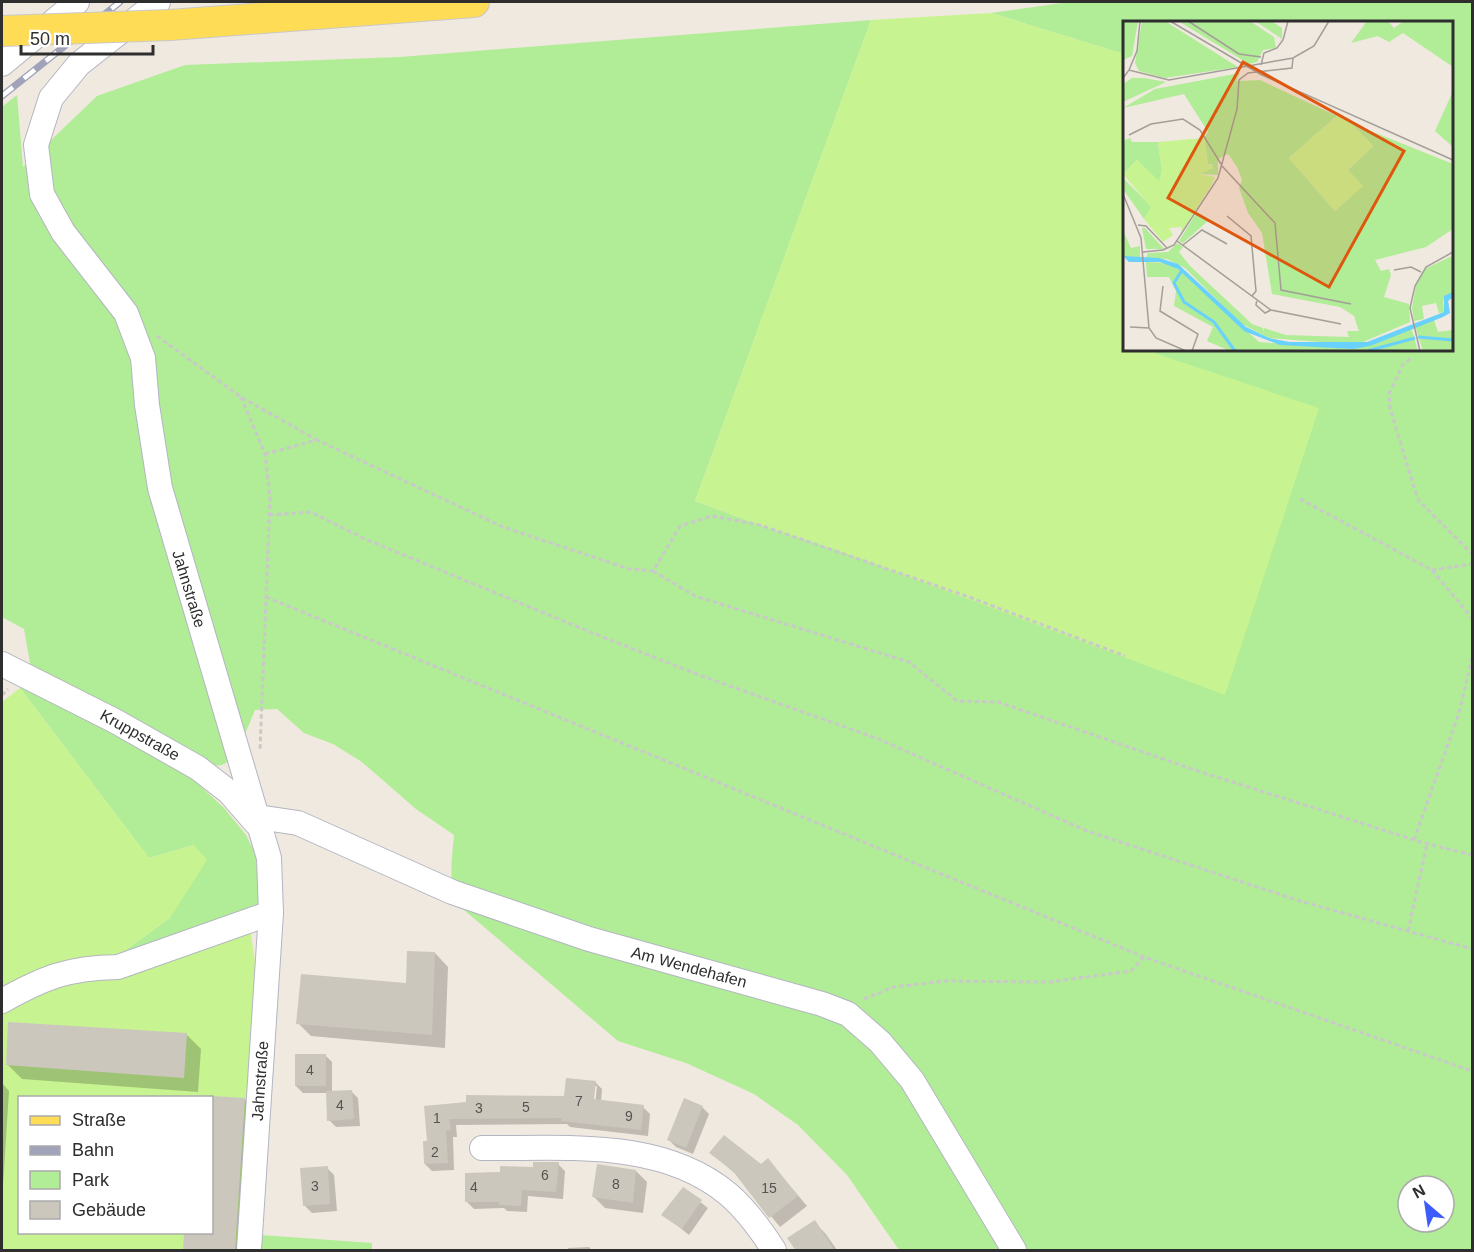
<svg xmlns="http://www.w3.org/2000/svg" width="1474" height="1252" font-family="Arial,sans-serif">
<style>
.green{fill:#b1ec96;fill-rule:evenodd}
.pitch{fill:#c7f491;fill-rule:evenodd}
.shadow{fill:#0003;fill-rule:evenodd}
.building{fill:#cbc7bd}
.lines{fill:none;stroke-linecap:round;stroke-linejoin:round}
.minor-casing{stroke:#b3b5c2;stroke-width:26}
.major-casing{stroke:#c9c9c9;stroke-width:32}
.path{stroke:#c9c9c9;stroke-width:3;stroke-dasharray:4.5 3;stroke-linecap:butt}
.minor{stroke:#fff;stroke-width:24}
.major{stroke:#ffdc55;stroke-width:30}
.rail-casing{stroke:#a0a3ba;stroke-width:7}
.rail{stroke:#fff;stroke-width:4.5;stroke-dasharray:14;stroke-linecap:butt}
.major-bridge-casing{stroke:#c9c9c9;stroke-width:32;stroke-linecap:butt}
.major-bridge{stroke:#ffdc55;stroke-width:30}
.labels{text-anchor:middle;dominant-baseline:central;stroke-width:4.5;stroke-linejoin:round;paint-order:stroke}
.number-label{font-size:14px;fill:#555452}
.street-label{font-size:16px;fill:#2e2e2e;stroke:#fff}
.inset-river{fill:none;stroke:#68d1fc;stroke-width:3}
.inset-road{fill:none;stroke:#a29e98;stroke-width:1.5}
.view{fill:#df570e;fill-opacity:0.15;stroke:#df570e;stroke-width:3}
.inset-edge{fill:none;stroke:#2e2e2e;stroke-width:3}
</style>
<rect width="100%" height="100%" fill="#f0e9df"/>
<g class="green">
<path d="M1069,2H1472V1250H899L847,1175L798,1125L754,1094L686,1063L618,1041L457,904C448,882 452,858 454,835L416,809L362,762L333,744L304,733L277,709L255,710C249,724 237,759 222,765C219,766 215,765 212,765L197,783L224,808L246,835L255,853L261,899L249,922L131,962L127,949L170,918L194,845L149,858L20,688L33,680L24,629L2,617V107L17,95L23,167L97,96L185,65L400,57L871,20L695,501L760,525L831,548L1154,353L1155,350H1452V22H1124V54L991,13ZM1408,1186H1444V1222H1408Z"/>
<path d="M261,1235L372,1243V1250H260Z"/>
</g>
<g class="pitch">
<path d="M991,13L1124,54V350H1155L1154,353L1319,408L1225,695L831,548L760,525L695,501L871,20Z"/>
<path d="M20,688L149,858L194,845L207,860L170,918L127,949L131,962L249,922L258,982L243,1250H2V702ZM20,1098H212V1232H20Z"/>
</g>
<g class="shadow">
<path d="M435,953L448,967L445,1048L311,1036L298,1023L408,985Z"/>
<path d="M186,1034L201,1049L198,1092L22,1079L7,1064Z"/>
<path d="M325,1055L332,1062V1092L351,1091L358,1098L360,1126L336,1127L329,1120L327,1093H303L296,1086Z"/>
<path d="M595,1082L602,1089L601,1102L643,1107L650,1114L648,1136L570,1127L567,1124L456,1125L457,1137H453L454,1170L432,1171L425,1164L429,1142L426,1107L565,1098ZM594,1086H597L595,1107H592Z"/>
<path d="M2,1083L9,1091L2,1201Z"/>
<path d="M195,1096L244,1099L259,1114L250,1250H185L186,1232H212V1098Z"/>
<path d="M702,1107L709,1114L693,1154L676,1147L669,1140Z"/>
<path d="M711,1153L761,1165L768,1160L807,1206L780,1227L738,1176Z"/>
<path d="M558,1164L565,1171L563,1199L528,1196L527,1212L507,1211L504,1208L474,1209L467,1202L502,1174Z"/>
<path d="M327,1168L334,1175L337,1211L312,1213L305,1206Z"/>
<path d="M636,1171L647,1182L643,1213L605,1208L594,1197Z"/>
<path d="M683,1189L708,1208L689,1235L663,1214Z"/>
<path d="M814,1222L825,1233L837,1250H797Z"/>
<path d="M589,1247L592,1250H568V1248Z"/>
</g>
<g class="building">
<path d="M407,951L435,952L432,1035L296,1024L301,974L406,983Z"/>
<path d="M8,1022L187,1033L184,1078L6,1065Z"/>
<rect x="295" y="1054" width="31" height="32"/>
<path d="M566,1078L596,1081L594,1099L644,1105L641,1130L561,1121L562,1118L449,1119L451,1130L446,1131L448,1163L424,1164L423,1141H427L424,1106L466,1102V1095L564,1096Z"/>
<path d="M352,1090L354,1119L327,1121L326,1091Z"/>
<path d="M212,1096L245,1098L235,1251H183L184,1233H212Z"/>
<path d="M684,1098L703,1106L686,1148L667,1140Z"/>
<path d="M724,1135L761,1164L768,1158L798,1196L769,1218L732,1170L709,1153Z"/>
<path d="M533,1162H559L556,1192L522,1190L521,1206L499,1205V1202H465V1173L500,1172V1166L533,1167Z"/>
<path d="M597,1164L636,1170L633,1203L592,1197Z"/>
<path d="M328,1166L330,1204L303,1206L300,1168Z"/>
<path d="M683,1187L702,1200L682,1229L661,1215Z"/>
<path d="M815,1220L835,1251H796L787,1238Z"/>
</g>
<g class="lines">
<defs>
<g id="minor">
<path d="M158,2L79,64L51,98L36,145L42,194L63,232L126,313L143,358L147,405L160,488L269,858L271,913L249,1250"/>
<path d="M2,64L77,2"/>
<path d="M2,664L115,721L198,768L229,792L256,823"/>
<path d="M258,817L298,823L452,892L589,939L822,1004L848,1014L880,1042L912,1080L1014,1250"/>
<path d="M2,1001C45,977 68,968 118,967L271,913"/>
<path d="M482,1148C564,1149 661,1138 728,1194C747,1210 761,1230 774,1250"/>
</g>
<path id="major" d="M170,25L474,2"/>
</defs>
<use href="#minor" class="minor-casing"/>
<use href="#major" class="major-casing"/>
<g class="path">
<path d="M157,336L241,397L317,440"/>
<path d="M1410,359L1403,364L1389,394L1390,408L1413,484L1419,501L1472,554"/>
<path d="M241,397L265,454L270,498L260,750"/>
<path d="M265,454L317,440L503,527L629,569L653,571L680,526L712,516L760,525L969,597L1125,656"/>
<path d="M1300,499L1432,570L1472,618"/>
<path d="M269,515L311,512L365,539L595,634L699,675L876,738L1087,831L1300,901L1472,949"/>
<path d="M1432,570L1472,564"/>
<path d="M653,571L695,596L909,662L957,701L998,702L1201,772L1424,843L1472,855"/>
<path d="M266,597L1144,957"/>
<path d="M2,695L8,689"/>
<path d="M1414,840L1459,713L1472,658"/>
<path d="M1408,931L1427,844"/>
<path d="M864,999L893,987L946,981L1049,982L1131,971L1144,957L1472,1071"/>
</g>
<use href="#minor" class="minor"/>
<use href="#major" class="major"/>
<defs>
<path id="rail" d="M2,96L120,2"/>
</defs>
<use href="#rail" class="rail-casing"/>
<use href="#rail" class="rail"/>
<defs>
<path id="major-bridge" d="M2,31L170,25"/>
</defs>
<use href="#major-bridge" class="major-bridge-casing"/>
<use href="#major-bridge" class="major-bridge"/>
</g>
<g class="labels">
<g class="number-label">
<text x="310" y="1070">4</text>
<text x="579" y="1101">7</text>
<text x="340" y="1105">4</text>
<text x="526" y="1107">5</text>
<text x="479" y="1108">3</text>
<text x="629" y="1116">9</text>
<text x="437" y="1118">1</text>
<text x="435" y="1152">2</text>
<text x="545" y="1175">6</text>
<text x="616" y="1184">8</text>
<text x="315" y="1186">3</text>
<text x="474" y="1187">4</text>
<text x="769" y="1188">15</text>
</g>
<g class="street-label">
<text transform="translate(189 589) rotate(73)">Jahnstraße</text>
<text transform="translate(140 735) rotate(29)">Kruppstraße</text>
<text transform="translate(689 967) rotate(15)">Am Wendehafen</text>
<text transform="translate(260 1081) rotate(-86)">Jahnstraße</text>
</g>
</g>
<g transform="translate(1123 21)">
<rect width="330" height="330" fill="#f0e9df"/>
<path d="M0,0H15L9,35L0,39ZM19,0H42L115,46L42,57L16,50L12,42ZM55,0H127L151,16L153,27L140,29L134,41L126,43ZM132,0H148L159,7V18ZM244,0H265L271,7L281,0H330V46L280,12L266,21L255,15L228,22ZM117,52L113,60L137,59L214,95L166,137L212,190L239,165L225,149L250,125L228,102L330,143V208L303,226L252,239L258,250L266,248L268,254L261,276L286,283L287,301L233,324L146,317L117,302L62,247L44,238L23,237L25,232L45,231L54,222L60,226L56,231L67,245L129,303L140,307V311L141,307L163,314L226,316L224,310H236L231,295L217,286L149,273L139,212L125,192L116,167L119,159L114,146L105,133L95,138V154L77,153L90,144L85,143L81,117L85,111L61,73L0,87L32,68ZM9,57H21L43,61L0,81V63ZM330,70V126L312,110ZM7,117L9,121H35L39,150L36,161L14,139L0,153V120ZM0,157L29,186L21,198L0,168ZM74,191L86,199L60,222L56,220ZM19,207H22L41,228H23ZM0,210L8,227L17,225V238L0,235ZM329,235L330,271L320,279L321,291L316,292L313,282L299,285L301,298L291,300L289,287L293,265L302,248ZM23,241L43,242L55,248L136,321L230,328L288,306L295,330H107L84,320L90,306L51,285L53,270L46,256H24ZM311,299L315,311L330,309V330H300L292,305Z" fill="#b1ec96"/>
<path d="M214,95L228,102L250,125L225,149L240,165L212,190L166,137ZM81,117L85,143L91,147L77,153L92,156L89,163L59,211L58,206L46,207L50,214L40,221L21,198L28,186L0,153L14,139L36,160L39,150L35,121Z" fill="#c7f491"/>
<path d="M0,235L36,237L55,243L123,306L146,317L166,321H244L321,291V275L330,271V276L325,280L327,292L320,296L247,325L230,328L157,324L121,310L55,248L37,241H6Z" fill="#68d1fc"/>
<path class="inset-river" d="M59,249L51,262L61,281L91,301L112,330M295,316L330,319M244,330L292,317"/>
<path class="inset-road" d="M47,0L137,53L330,139M65,0L116,33L138,36M138,44L141,32L154,27L160,19L165,0M6,49L14,30L17,0M0,57L6,49L46,59L170,37L191,25L206,0M6,114L28,103L60,98L77,109L98,143M99,145L152,202L158,269L228,283M0,173L18,217L26,307L33,317L63,330M104,195L128,215L133,270L129,275M15,204L23,205L44,227M54,220L148,289L218,303M60,224L79,209L104,223M20,231L40,229L51,224L95,157L114,88L116,59L125,52L169,47L170,37M271,249L288,246L298,251M40,265L37,290L75,313L69,330M134,278L133,284L142,292L148,289M7,306L26,307M297,330L287,287L292,265L303,246L330,231"/>
<path class="view" d="M120,41L281,130L206,266L45,177Z"/>
<rect width="330" height="330" class="inset-edge"/>
</g>
<rect width="1474" height="1252" fill="none" stroke="#2e2e2e" stroke-width="6"/>
<rect x="18" y="1096" width="195" height="138" fill="#ffffff" stroke="#ababab" stroke-width="1.5"/>
<rect x="30" y="1116" width="30" height="9" fill="#ffdc55" stroke="#ababab" stroke-width="1.5"/>
<text x="72" y="1126" font-size="18" fill="#2e2e2e">Straße</text>
<rect x="30" y="1146" width="30" height="9" fill="#a0a3ba" stroke="#ababab" stroke-width="1.5"/>
<text x="72" y="1156" font-size="18" fill="#2e2e2e">Bahn</text>
<rect x="30" y="1171" width="30" height="18" fill="#b1ec96" stroke="#ababab" stroke-width="1.5"/>
<text x="72" y="1186" font-size="18" fill="#2e2e2e">Park</text>
<rect x="30" y="1201" width="30" height="18" fill="#cbc7bd" stroke="#ababab" stroke-width="1.5"/>
<text x="72" y="1216" font-size="18" fill="#2e2e2e">Gebäude</text>
<g transform="translate(1426 1204) rotate(331)"><circle r="28" fill="#ffffff" stroke="#ababab" stroke-width="1.5"/>
<path d="M0-4.5L10 22L0 15L-10 22Z" fill="#3d5cff"/>
<text y="-9" font-size="16" font-weight="bold" text-anchor="middle" fill="#2e2e2e">N</text>
</g>
<path d="M21 45v9h132v-9" fill="none" stroke="#2e2e2e" stroke-width="3"/>
<text x="30" y="45" font-size="18" fill="#2e2e2e" stroke="#ffffff" stroke-width="4.5" paint-order="stroke">50 m</text>
</svg>
